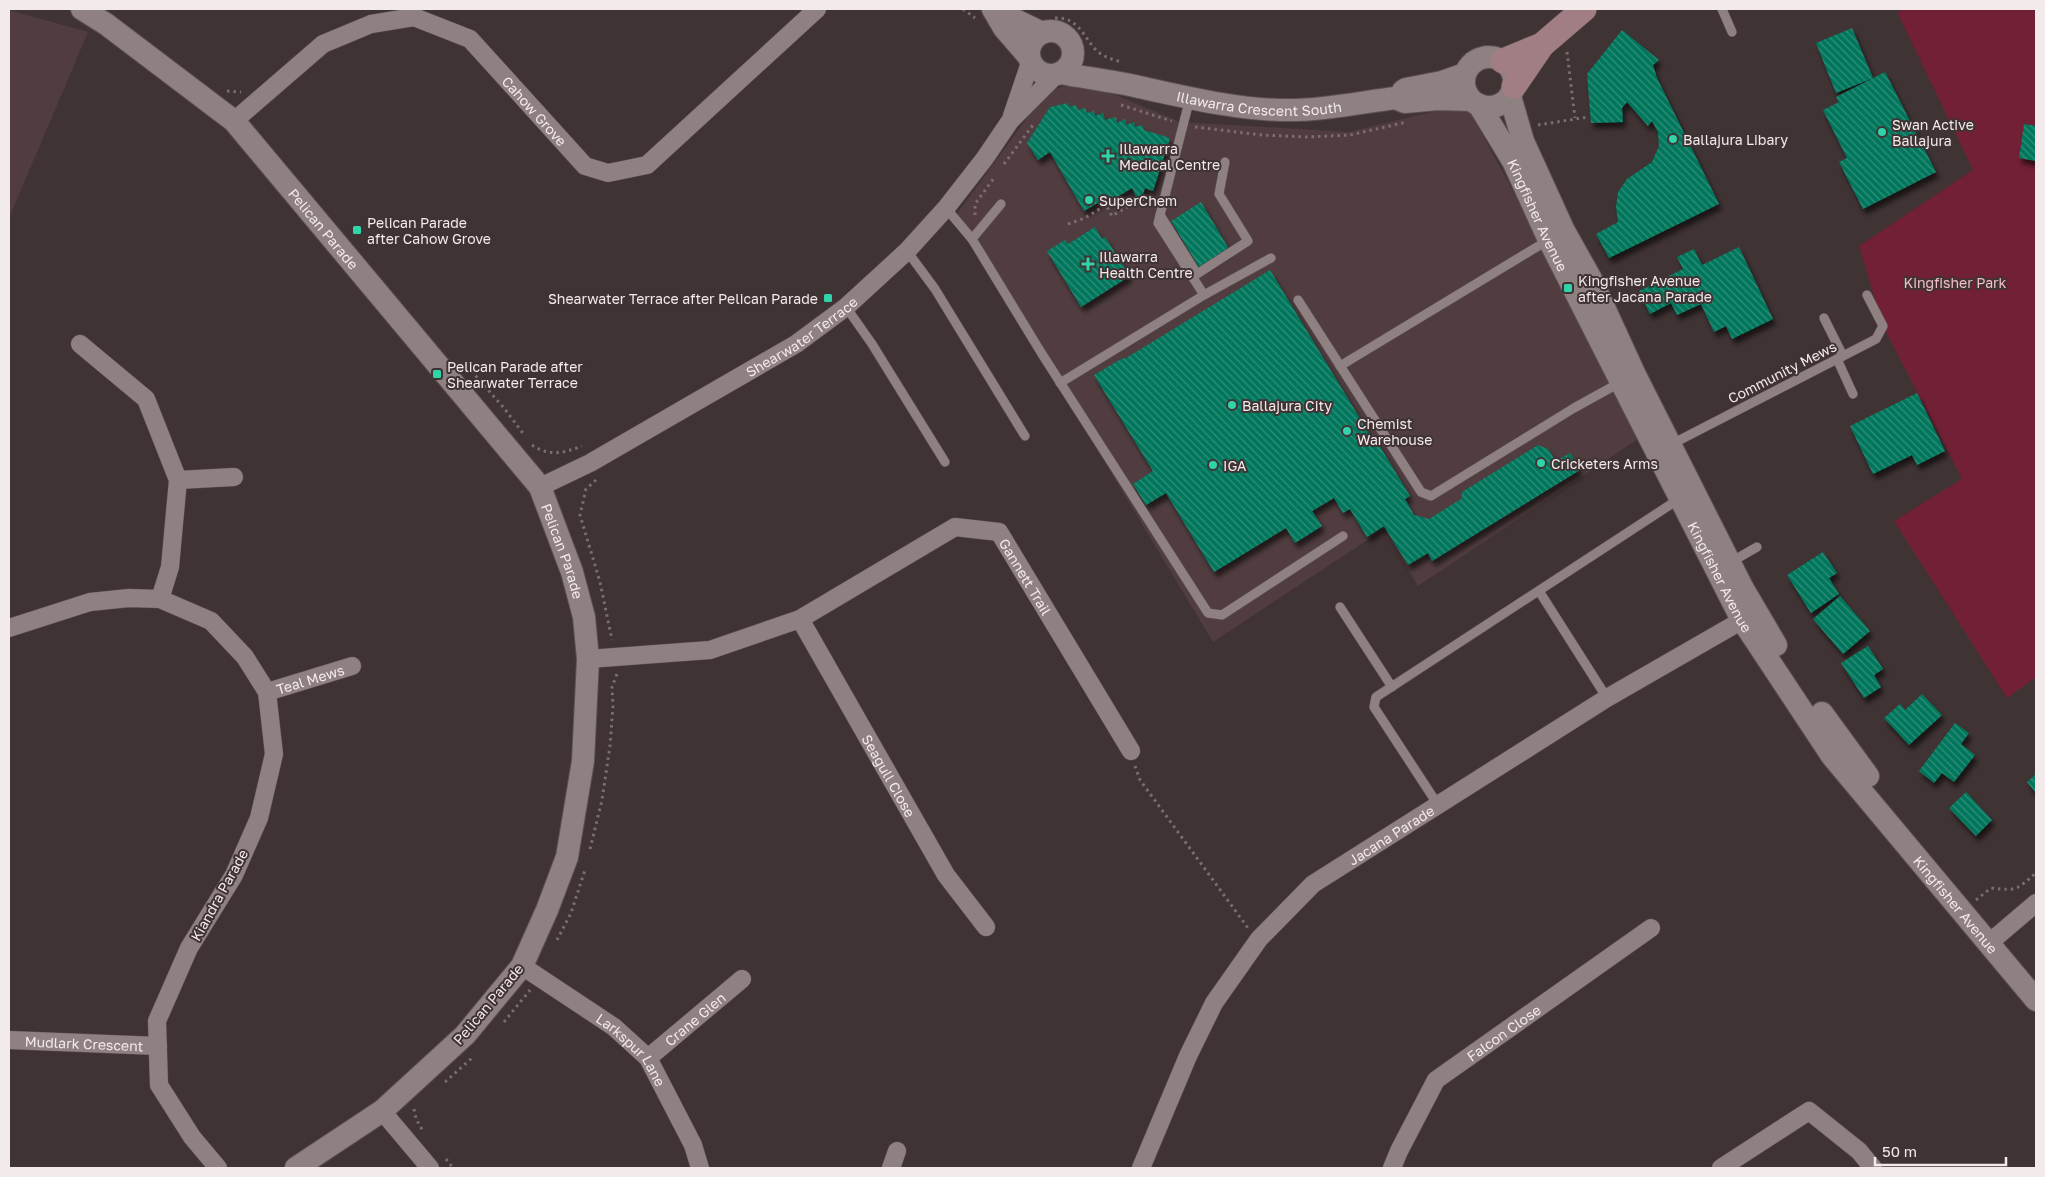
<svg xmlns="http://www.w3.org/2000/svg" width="2045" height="1177" font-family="'Golos Text',sans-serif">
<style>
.built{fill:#513d3f}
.green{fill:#722035}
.building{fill:url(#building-back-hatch);filter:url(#shadow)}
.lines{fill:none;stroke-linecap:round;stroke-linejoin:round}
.service-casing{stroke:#5b5052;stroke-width:10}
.minor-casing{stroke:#5b5052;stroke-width:19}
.tertiary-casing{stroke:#5b5052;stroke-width:24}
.secondary-casing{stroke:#5b5052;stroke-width:26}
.path{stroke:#7a6e6f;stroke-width:3;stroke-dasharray:2.5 4;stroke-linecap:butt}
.service{stroke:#8f8082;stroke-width:9}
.minor{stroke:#8f8082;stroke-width:18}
.tertiary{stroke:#8f8082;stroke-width:22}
.secondary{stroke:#a07e83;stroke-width:25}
.poi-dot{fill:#30d4a9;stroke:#403334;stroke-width:2}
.labels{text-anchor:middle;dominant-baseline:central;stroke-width:4;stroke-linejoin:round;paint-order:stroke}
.street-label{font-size:14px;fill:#f3eaeb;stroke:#403334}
.poi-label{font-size:14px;fill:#f3eaeb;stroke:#403334;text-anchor:start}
.park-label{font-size:14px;fill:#f4bfc6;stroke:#403334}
</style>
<defs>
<pattern id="building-back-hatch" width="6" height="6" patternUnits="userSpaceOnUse" patternTransform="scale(1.25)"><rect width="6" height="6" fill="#00765b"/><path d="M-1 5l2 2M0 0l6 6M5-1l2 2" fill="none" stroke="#32907b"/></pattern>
<filter id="shadow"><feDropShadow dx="3" dy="5.5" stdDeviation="2.5" flood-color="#0009"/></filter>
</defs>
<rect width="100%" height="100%" fill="#403334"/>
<g class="built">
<path d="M9,10L88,32L9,218Z"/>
<path d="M1082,81L1180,122L1348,132L1466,104L1644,435L1418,586L1384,529L1213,642L956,215L1046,92Z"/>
</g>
<path class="green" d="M1901,9H2036V677L2007,698L1894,521L1962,479L1883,326L1859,246L1973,170L1898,14Z"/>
<g class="building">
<path d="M1852,28L1873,78L1836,93L1816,43Z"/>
<path d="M1622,30L1659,60L1653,65L1657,78L1719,204L1609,258L1596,234L1618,222L1616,207L1618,192L1627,179L1652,162L1659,146L1658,132L1652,121L1648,126L1627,102L1622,108L1623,122L1591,123L1587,74Z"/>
<path d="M1885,72L1936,172L1863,209L1839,162L1847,158L1823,110L1839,102L1836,97Z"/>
<path d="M1068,103L1069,107L1076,105L1078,110L1085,108L1087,113L1094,111L1095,116L1103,113L1105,120L1116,117L1117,123L1125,119L1126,125L1134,122L1135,127L1142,125L1144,130L1170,138L1153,191L1145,188L1143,194L1137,198L1132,188L1109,202L1106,198L1084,211L1050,152L1038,160L1027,143L1050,107Z"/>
<path d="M2024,124L2036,126V161L2019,158Z"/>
<path d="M1201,202L1229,249L1199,267L1171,221Z"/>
<path d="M1095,227L1102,239L1105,237L1130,276L1081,307L1047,251L1065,240L1068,244Z"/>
<path d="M1739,247L1773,319L1732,339L1726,326L1714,332L1701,304L1677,315L1671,303L1650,314L1639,291L1683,269L1677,257L1694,249L1702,265Z"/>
<path d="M1270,270L1370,435H1373L1410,496L1405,499L1414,515L1429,519L1461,499L1462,492L1538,445L1548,449L1556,461L1570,453L1580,470L1432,561L1428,553L1408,565L1384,526L1367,537L1350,509L1343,513L1334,498L1312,511L1322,526L1295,543L1286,528L1214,572L1166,493L1146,505L1133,484L1153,471L1094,375L1121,359L1126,358Z"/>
<path d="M1917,393L1945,451L1917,465L1912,455L1873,474L1850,426Z"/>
<path d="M1823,552L1837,573L1829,578L1839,594L1811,613L1787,575Z"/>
<path d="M1840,596L1870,631L1843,654L1813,619Z"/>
<path d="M1868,646L1883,669L1874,675L1881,687L1864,698L1841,663Z"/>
<path d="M1922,694L1942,715L1909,745L1884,718L1900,704L1905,710Z"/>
<path d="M1955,723L1969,733L1961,744L1975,755L1954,782L1942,773L1934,783L1919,771Z"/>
<path d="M2036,774V793L2027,782Z"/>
<path d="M1966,792L1992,820L1976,836L1949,808Z"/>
</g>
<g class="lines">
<defs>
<g id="service">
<path d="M1722,9L1732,32"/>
<path d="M1190,98L1158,223L1204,295"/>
<path d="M946,208L972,239L1042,354L1208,613L1222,615L1343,536"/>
<path d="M1160,215L1197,274L1248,241L1219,194L1225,162"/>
<path d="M972,239L1001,204"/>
<path d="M907,251L935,289L1025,436"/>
<path d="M1298,300L1421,492L1431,496L1574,408L1621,382"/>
<path d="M846,307L872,344L945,462"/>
<path d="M1824,318L1843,356"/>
<path d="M1837,359L1853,394"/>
<path d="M1340,366L1550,239"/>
<path d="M1060,383L1204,295L1271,258"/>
<path d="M1670,445L1876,339L1883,326L1867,295"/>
<path d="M1731,562L1757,547"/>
<path d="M1539,591L1607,698"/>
<path d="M1340,607L1392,687"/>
<path d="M1438,805L1374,707L1376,697L1679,499"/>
</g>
<g id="minor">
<path d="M1012,116L1030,63"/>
<path id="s1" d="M234,121L323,44L371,24L414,17L470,39L585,166L608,173L647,165L817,9"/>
<path d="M80,344L146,399L178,480L170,567L160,599"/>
<path d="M178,480L234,477"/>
<path id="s2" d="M540,487L590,463L796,344L846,307L907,251L946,208L985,158L1010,121L1057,74"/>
<path id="s3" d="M800,619L946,875L986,927"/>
<path d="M9,628L90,602L129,598L160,599L211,621L245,657L267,692L274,754L259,818L234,875L189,948L157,1021L159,1085L192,1137L218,1168"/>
<path id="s4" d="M588,659L710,650L800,619L955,527L999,532L1131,751"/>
<path id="s5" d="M267,692L352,666"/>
<path d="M1989,943L2036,903"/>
<path id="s6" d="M522,966L614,1027L648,1058L693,1145L700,1168"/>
<path id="s7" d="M9,1040L158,1046"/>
<path id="s8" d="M648,1058L742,979"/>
<path d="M382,1111L430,1168"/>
<path d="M891,1168L897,1151"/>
<path id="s9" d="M1141,1168L1188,1056L1214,1003L1259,939L1313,884L1607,698L1753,614"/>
<path id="s10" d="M1392,1168L1399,1151L1436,1080L1651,928"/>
<path d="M1721,1168L1809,1111L1859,1151L1873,1168"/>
</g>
<g id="tertiary">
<path id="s11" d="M82,9L106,24L234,121L540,487L572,572L584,617L588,659L583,761L567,857L547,910L522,966L465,1035L382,1111L296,1168"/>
<path d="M993,9L1004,28L1029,57"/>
<path d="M993,9L1042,33"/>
<circle cx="1051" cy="53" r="22"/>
<circle cx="1489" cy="82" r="25"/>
<path id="s12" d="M1060,73C1086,78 1113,81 1139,87C1186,97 1233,109 1281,110C1319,111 1357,103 1395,98L1405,102L1438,99L1471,100"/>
<path d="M1403,91L1406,89L1442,82L1465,74"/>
<path d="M1510,96L1523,141L1564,231L1591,279L1635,375L1742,587L1776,645"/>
<path id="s13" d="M1479,105L1513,161L1549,240L1742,620L1832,756L2036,1000"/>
<path d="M1822,713L1868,776"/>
</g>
<g id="secondary">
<path d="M1503,61L1542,45"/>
<path d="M1514,86L1542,45L1584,9"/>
</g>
</defs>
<use href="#service" class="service-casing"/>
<use href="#minor" class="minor-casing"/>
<use href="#tertiary" class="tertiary-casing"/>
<use href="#secondary" class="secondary-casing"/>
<g class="path">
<path d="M963,9L975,18"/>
<path d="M1055,18C1078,17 1083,36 1096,50C1103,57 1112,59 1121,62"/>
<path d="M1567,52L1575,118"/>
<path d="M1466,55L1488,46"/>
<path d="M227,91L241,92"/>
<path d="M1121,105L1172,121"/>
<path d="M1538,125L1588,117"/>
<path d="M1195,127L1262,135L1307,137L1350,135L1407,122"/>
<path d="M1004,164L1033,125"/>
<path d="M975,215V204L994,178"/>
<path d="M1068,224L1085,218L1106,205L1112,216L1142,198L1149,209"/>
<path d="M467,366L504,408L525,436"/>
<path d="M532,445C549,457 564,453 582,446"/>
<path d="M596,480L586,489L580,515L600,582L612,640"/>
<path d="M1135,766L1140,780L1248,928"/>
<path d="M590,849L602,800L610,746L613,706L612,687L617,674"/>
<path d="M1976,900L1991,888C2018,891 2016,890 2036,873"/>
<path d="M557,940L571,913L585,870"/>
<path d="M504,1022L530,990"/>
<path d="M445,1082L472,1058"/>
<path d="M414,1109L416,1119L423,1131"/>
<path d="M446,1159L453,1168"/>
</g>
<use href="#service" class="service"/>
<use href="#minor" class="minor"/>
<use href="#tertiary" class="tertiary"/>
<use href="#secondary" class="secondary"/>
</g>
<g class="poi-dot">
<circle cx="1882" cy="132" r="5"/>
<circle cx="1673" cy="139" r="5"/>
<path d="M1105.5 148.5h5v5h5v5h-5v5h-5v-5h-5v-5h5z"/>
<circle cx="1089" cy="200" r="5"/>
<rect x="352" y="225" width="10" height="10" rx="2.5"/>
<path d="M1085.5 256.5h5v5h5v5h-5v5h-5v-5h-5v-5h5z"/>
<rect x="1563" y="283" width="10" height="10" rx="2.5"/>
<rect x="823" y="293" width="10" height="10" rx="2.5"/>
<rect x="432" y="369" width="10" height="10" rx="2.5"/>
<circle cx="1232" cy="405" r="5"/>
<circle cx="1347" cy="431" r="5"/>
<circle cx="1541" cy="463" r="5"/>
<circle cx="1213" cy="465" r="5"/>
</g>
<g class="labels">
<g class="street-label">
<text stroke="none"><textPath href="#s12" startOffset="202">Illawarra Crescent South</textPath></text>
<text stroke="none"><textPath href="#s1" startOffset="370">Cahow Grove</textPath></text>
<text stroke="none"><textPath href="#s13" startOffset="125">Kingfisher Avenue</textPath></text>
<text stroke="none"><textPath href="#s11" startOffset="329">Pelican Parade</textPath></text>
<text stroke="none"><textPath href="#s2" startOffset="302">Shearwater Terrace</textPath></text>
<text transform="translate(1782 372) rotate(-27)">Community Mews</text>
<text stroke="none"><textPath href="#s11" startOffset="734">Pelican Parade</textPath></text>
<text stroke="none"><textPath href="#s4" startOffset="494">Gannett Trail</textPath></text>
<text stroke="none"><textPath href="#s13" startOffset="530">Kingfisher Avenue</textPath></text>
<text stroke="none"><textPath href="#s5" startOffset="45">Teal Mews</textPath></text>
<text stroke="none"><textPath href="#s3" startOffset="180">Seagull Close</textPath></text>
<text stroke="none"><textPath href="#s9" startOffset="428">Jacana Parade</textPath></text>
<text transform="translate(219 895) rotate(-61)">Kiandra Parade</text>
<text stroke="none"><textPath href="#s13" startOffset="935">Kingfisher Avenue</textPath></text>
<text transform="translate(488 1004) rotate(-50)">Pelican Parade</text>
<text stroke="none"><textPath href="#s8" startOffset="61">Crane Glen</textPath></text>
<text stroke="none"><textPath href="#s10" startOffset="181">Falcon Close</textPath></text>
<text stroke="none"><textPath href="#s7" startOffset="75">Mudlark Crescent</textPath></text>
<text stroke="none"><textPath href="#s6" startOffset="139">Larkspur Lane</textPath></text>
</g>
<g class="poi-label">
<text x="1892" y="124">Swan Active<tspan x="1892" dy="16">Ballajura</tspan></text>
<text x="1683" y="139">Ballajura Libary</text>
<text x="1119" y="148">Illawarra<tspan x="1119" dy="16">Medical Centre</tspan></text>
<text x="1099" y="200">SuperChem</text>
<text x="367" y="222">Pelican Parade<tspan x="367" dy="16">after Cahow Grove</tspan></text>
<text x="1099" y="256">Illawarra<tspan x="1099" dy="16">Health Centre</tspan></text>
<text x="1578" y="280">Kingfisher Avenue<tspan x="1578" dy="16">after Jacana Parade</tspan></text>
<text x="818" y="298" text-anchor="end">Shearwater Terrace after Pelican Parade</text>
<text x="447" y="366">Pelican Parade after<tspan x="447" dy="16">Shearwater Terrace</tspan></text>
<text x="1242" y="405">Ballajura City</text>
<text x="1357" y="423">Chemist<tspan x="1357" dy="16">Warehouse</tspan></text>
<text x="1551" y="463">Cricketers Arms</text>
<text x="1223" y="465">IGA</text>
</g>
<g class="park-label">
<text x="1955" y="282">Kingfisher Park</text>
</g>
</g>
<rect width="2045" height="1177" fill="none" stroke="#f3eaeb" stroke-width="20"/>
<path d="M1875 1157v8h131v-8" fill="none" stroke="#f3eaeb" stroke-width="2.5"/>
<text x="1882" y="1157" font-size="15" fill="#f3eaeb" stroke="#403334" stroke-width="4" paint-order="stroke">50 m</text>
</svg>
